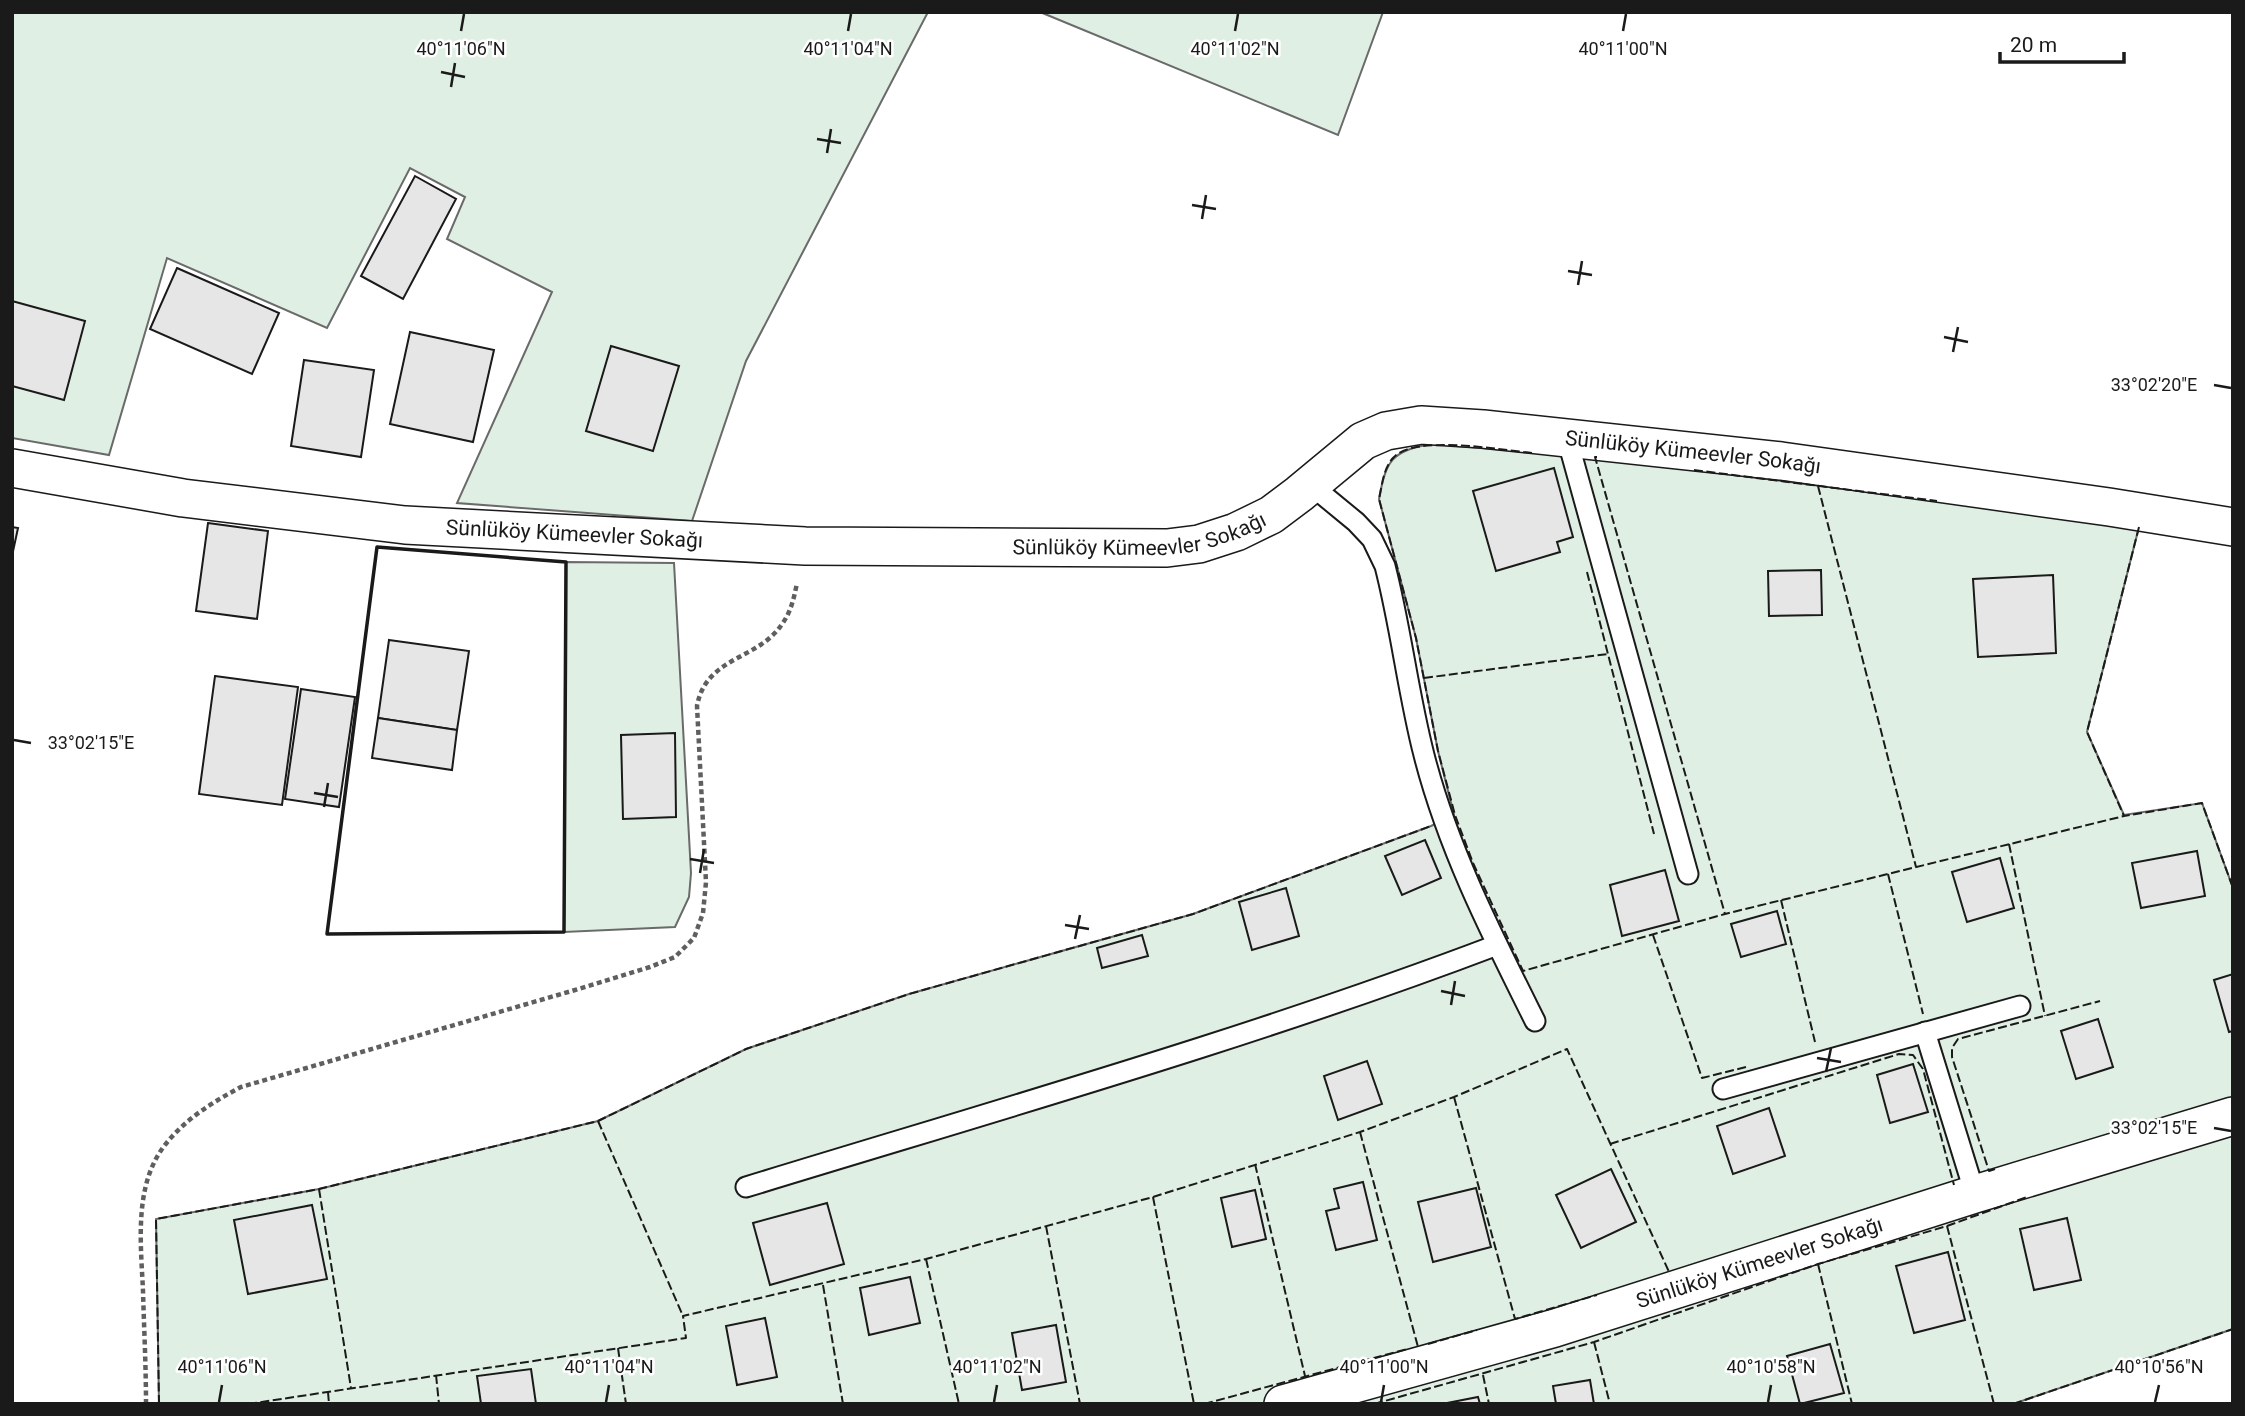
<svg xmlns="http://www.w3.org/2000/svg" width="2245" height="1416" font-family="Roboto,sans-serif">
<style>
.green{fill:#e0efe3;stroke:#6a6a6a;stroke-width:2}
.building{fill:#e6e6e6;stroke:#1a1a1a;stroke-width:2}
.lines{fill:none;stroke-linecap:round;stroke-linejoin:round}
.lane-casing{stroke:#1a1a1a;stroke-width:23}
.street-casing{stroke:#1a1a1a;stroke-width:40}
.path{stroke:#5f5f5f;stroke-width:4.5;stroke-dasharray:5 3.5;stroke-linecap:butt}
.lane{stroke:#fff;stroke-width:19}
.street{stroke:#fff;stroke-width:37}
.fence{stroke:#1a1a1a;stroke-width:2;stroke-dasharray:9 3.5;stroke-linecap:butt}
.wall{stroke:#1a1a1a;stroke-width:3.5}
.ticks{fill:none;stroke:#1a1a1a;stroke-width:2.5}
.labels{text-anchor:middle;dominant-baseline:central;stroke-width:5;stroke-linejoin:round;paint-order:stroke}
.street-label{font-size:21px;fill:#1a1a1a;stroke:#fff}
.ticks-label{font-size:18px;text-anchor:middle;fill:#1a1a1a;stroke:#fff;stroke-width:5;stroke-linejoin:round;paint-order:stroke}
</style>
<rect width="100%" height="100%" fill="#fff"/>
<g class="green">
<path d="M12,12H928L746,361L692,521L457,503L552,292L447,239L465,197L410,168L327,328L167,258L109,455L12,438Z"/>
<path d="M1040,12H1383L1338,135Z"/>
<path d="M1431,444L1595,457L2139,527L2087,732L2124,815L2202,803L2233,888V1329L2013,1404H159L156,1219L319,1189L598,1121L746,1049L909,994L1193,914L1431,826L1454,815L1438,751L1416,638L1379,499C1386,461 1391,451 1431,444Z"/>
<path d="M566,562L674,563L691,873L689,897L675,927L564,932Z"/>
</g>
<g class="building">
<path d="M415,176L456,199L403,299L361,276Z"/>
<path d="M177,268L279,313L252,374L150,329Z"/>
<path d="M12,301L85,321L64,400L12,386Z"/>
<path d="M410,332L494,350L473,442L390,424Z"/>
<path d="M611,346L679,366L653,451L586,431Z"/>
<path d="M304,360L374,370L361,457L291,446Z"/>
<path d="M1554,468L1573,537L1557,542L1560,552L1496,571L1473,491Z"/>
<path d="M208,523L268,531L257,619L196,611Z"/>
<path d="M12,527L18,528L12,556Z"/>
<path d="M1821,570L1822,615L1769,616L1768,571Z"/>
<path d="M2053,575L2056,653L1978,657L1973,579Z"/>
<path d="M389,640L469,651L457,730L378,718Z"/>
<path d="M215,676L298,687L282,805L199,794Z"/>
<path d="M301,689L355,697L339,807L285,799Z"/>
<path d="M378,718L457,730L452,770L372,758Z"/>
<path d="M675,733L676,817L623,819L621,735Z"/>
<path d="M1425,840L1441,878L1402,895L1385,856Z"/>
<path d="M2197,851L2205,896L2141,908L2132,863Z"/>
<path d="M2000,858L2014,908L1967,922L1952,872Z"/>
<path d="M1665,870L1679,921L1622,936L1610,885Z"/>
<path d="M1286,888L1299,936L1252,950L1239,902Z"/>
<path d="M1777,911L1786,944L1741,957L1731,924Z"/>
<path d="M1142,935L1148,956L1102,968L1097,948Z"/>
<path d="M2233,974V1031L2229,1032L2214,980Z"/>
<path d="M2098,1019L2113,1067L2076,1079L2061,1031Z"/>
<path d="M1367,1061L1382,1104L1338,1120L1324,1076Z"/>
<path d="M1913,1064L1928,1112L1890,1123L1877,1075Z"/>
<path d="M1769,1108L1785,1156L1733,1174L1717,1126Z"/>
<path d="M1611,1169L1636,1222L1581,1248L1556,1195Z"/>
<path d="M1363,1182L1377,1240L1336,1250L1326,1211L1339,1208L1334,1189Z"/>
<path d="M1476,1188L1491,1247L1433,1262L1418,1202Z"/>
<path d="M1255,1190L1266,1239L1232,1247L1221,1198Z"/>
<path d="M827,1203L844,1264L770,1285L753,1223Z"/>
<path d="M312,1205L327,1279L248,1294L234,1220Z"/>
<path d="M2067,1218L2081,1280L2034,1290L2020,1229Z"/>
<path d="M1948,1252L1965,1320L1914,1333L1896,1266Z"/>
<path d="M910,1277L920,1323L869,1335L860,1288Z"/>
<path d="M765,1318L777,1377L737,1385L726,1326Z"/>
<path d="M1056,1325L1066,1382L1022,1390L1012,1333Z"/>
<path d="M1830,1344L1844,1393L1800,1404L1787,1356Z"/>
<path d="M531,1369L536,1404H481L477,1376Z"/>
<path d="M1590,1380L1594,1404H1556L1553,1386Z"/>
<path d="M1478,1397L1480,1404H1442Z"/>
</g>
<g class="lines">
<defs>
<g id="lane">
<path d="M1567,438L1688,874"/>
<path d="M1311,485L1356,522L1372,539L1385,566C1401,628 1408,693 1424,755C1448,849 1492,935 1535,1021"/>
<path d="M1925,1032L1975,1194"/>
<path d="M1723,1089L2020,1006"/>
<path d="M746,1187C997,1110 1252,1038 1497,945"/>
</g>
<g id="street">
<path id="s1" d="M12,468L183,498L405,525L805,546L1167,548L1199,544L1236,532L1271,515L1299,494L1363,441L1386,431L1421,425L1483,429L1781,461L2109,507L2233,527"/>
<path id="s2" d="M1283,1404L1555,1328L1975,1194L2233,1116"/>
</g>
</defs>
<use href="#lane" class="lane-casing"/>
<use href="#street" class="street-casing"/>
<path class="path" d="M146,1404C146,1366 144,1328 143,1291C141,1245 134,1189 162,1149C182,1121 211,1103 241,1087L575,990L650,967L675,957L694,938L703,913L706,882L697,706C706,656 759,660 782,624C791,612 794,598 797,583"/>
<use href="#lane" class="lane"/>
<use href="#street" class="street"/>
<g class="fence">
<path d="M1532,453C1501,450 1414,434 1393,458C1383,469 1382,486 1379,499L1416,638L1438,751L1455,815L1473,863L1523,971L1725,914L2124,816"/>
<path d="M1597,457H1595L1725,914"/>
<path d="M1694,470L1937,501"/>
<path d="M1818,486L1916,867"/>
<path d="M2139,527L2087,732L2124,816L2202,803L2233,888"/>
<path d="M1587,572L1654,834"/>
<path d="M1424,678L1608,654"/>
<path d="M2009,844L2045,1016"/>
<path d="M1888,874L1923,1014"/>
<path d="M1781,900L1815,1042"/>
<path d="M1653,935L1702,1078L1746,1067"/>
<path d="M1454,1097L1515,1319L1597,1295"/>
<path d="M598,1121L683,1316"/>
<path d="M1360,1132L1418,1347"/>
<path d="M1610,1144L1899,1054L1913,1055L1923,1069L1954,1185"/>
<path d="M1255,1164L1305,1376"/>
<path d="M1995,1169L1989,1171L1952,1057V1048L1958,1039L2100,1001"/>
<path d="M319,1189L351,1388"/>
<path d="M1153,1197L1194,1404"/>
<path d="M1046,1226L1080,1404"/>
<path d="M1947,1226L1994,1404"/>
<path d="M926,1259L959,1404"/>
<path d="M1818,1264L1852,1404"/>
<path d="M823,1285L843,1404"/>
<path d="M1594,1342L1610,1404"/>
<path d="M1428,1344L1477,1330"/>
<path d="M618,1348L626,1404"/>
<path d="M436,1375L439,1404"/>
<path d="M1483,1375L1489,1404"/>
<path d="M328,1392L329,1404"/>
<path d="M159,1404L156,1219L319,1189L598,1121L746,1049L909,994L1193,914L1431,826"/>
<path d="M248,1404L686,1338L683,1316L926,1259L1153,1197L1360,1132L1454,1097L1567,1049L1670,1274"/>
<path d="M1204,1404L1407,1349"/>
<path d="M1374,1404L1594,1342L1818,1264L1947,1226L2027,1197"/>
<path d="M2013,1404L2233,1329"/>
</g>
<path class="wall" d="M377,547L566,562L564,932L327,934Z"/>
</g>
<path class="ticks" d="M461,31L464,14M848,31L851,14M1235,31L1238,14M1623,31L1626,14M441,72L465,77M451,87L455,63M817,139L841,143M827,153L831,129M1192,205L1216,209M1202,219L1206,195M1568,271L1592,275M1578,285L1582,261M1944,337L1968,342M1953,352L1958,327M2214,385L2231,388M14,740L31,743M314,793L338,797M324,807L328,783M690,859L714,863M700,873L704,849M1065,925L1089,929M1075,939L1080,915M1441,991L1465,996M1451,1005L1455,981M1817,1058L1841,1062M1826,1072L1831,1048M2214,1128L2231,1131M219,1402L222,1385M606,1402L609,1385M994,1402L997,1385M1381,1402L1384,1385M1768,1402L1771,1385M2155,1402L2159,1385"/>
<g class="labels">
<g class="street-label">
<text stroke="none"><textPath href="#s1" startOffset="1722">Sünlüköy Kümeevler Sokağı</textPath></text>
<text stroke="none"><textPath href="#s1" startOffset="1134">Sünlüköy Kümeevler Sokağı</textPath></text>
<text stroke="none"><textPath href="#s1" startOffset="567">Sünlüköy Kümeevler Sokağı</textPath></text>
<text stroke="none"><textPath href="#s2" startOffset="497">Sünlüköy Kümeevler Sokağı</textPath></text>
</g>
</g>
<g class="ticks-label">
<text x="461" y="55">40°11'06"N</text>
<text x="848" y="55">40°11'04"N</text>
<text x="1235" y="55">40°11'02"N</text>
<text x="1623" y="55">40°11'00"N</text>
<text x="2154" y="391">33°02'20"E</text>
<text x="91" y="749">33°02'15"E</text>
<text x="2154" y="1134">33°02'15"E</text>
<text x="222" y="1373">40°11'06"N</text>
<text x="609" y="1373">40°11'04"N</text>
<text x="997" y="1373">40°11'02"N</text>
<text x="1384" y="1373">40°11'00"N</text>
<text x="1771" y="1373">40°10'58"N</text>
<text x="2159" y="1373">40°10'56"N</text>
</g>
<rect width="2245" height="1416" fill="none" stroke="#1a1a1a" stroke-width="28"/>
<path d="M2000 52v10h124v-10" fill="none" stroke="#1a1a1a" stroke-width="3.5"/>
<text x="2010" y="52" font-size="21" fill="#1a1a1a" stroke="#ffffff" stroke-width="5" paint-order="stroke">20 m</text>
</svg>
